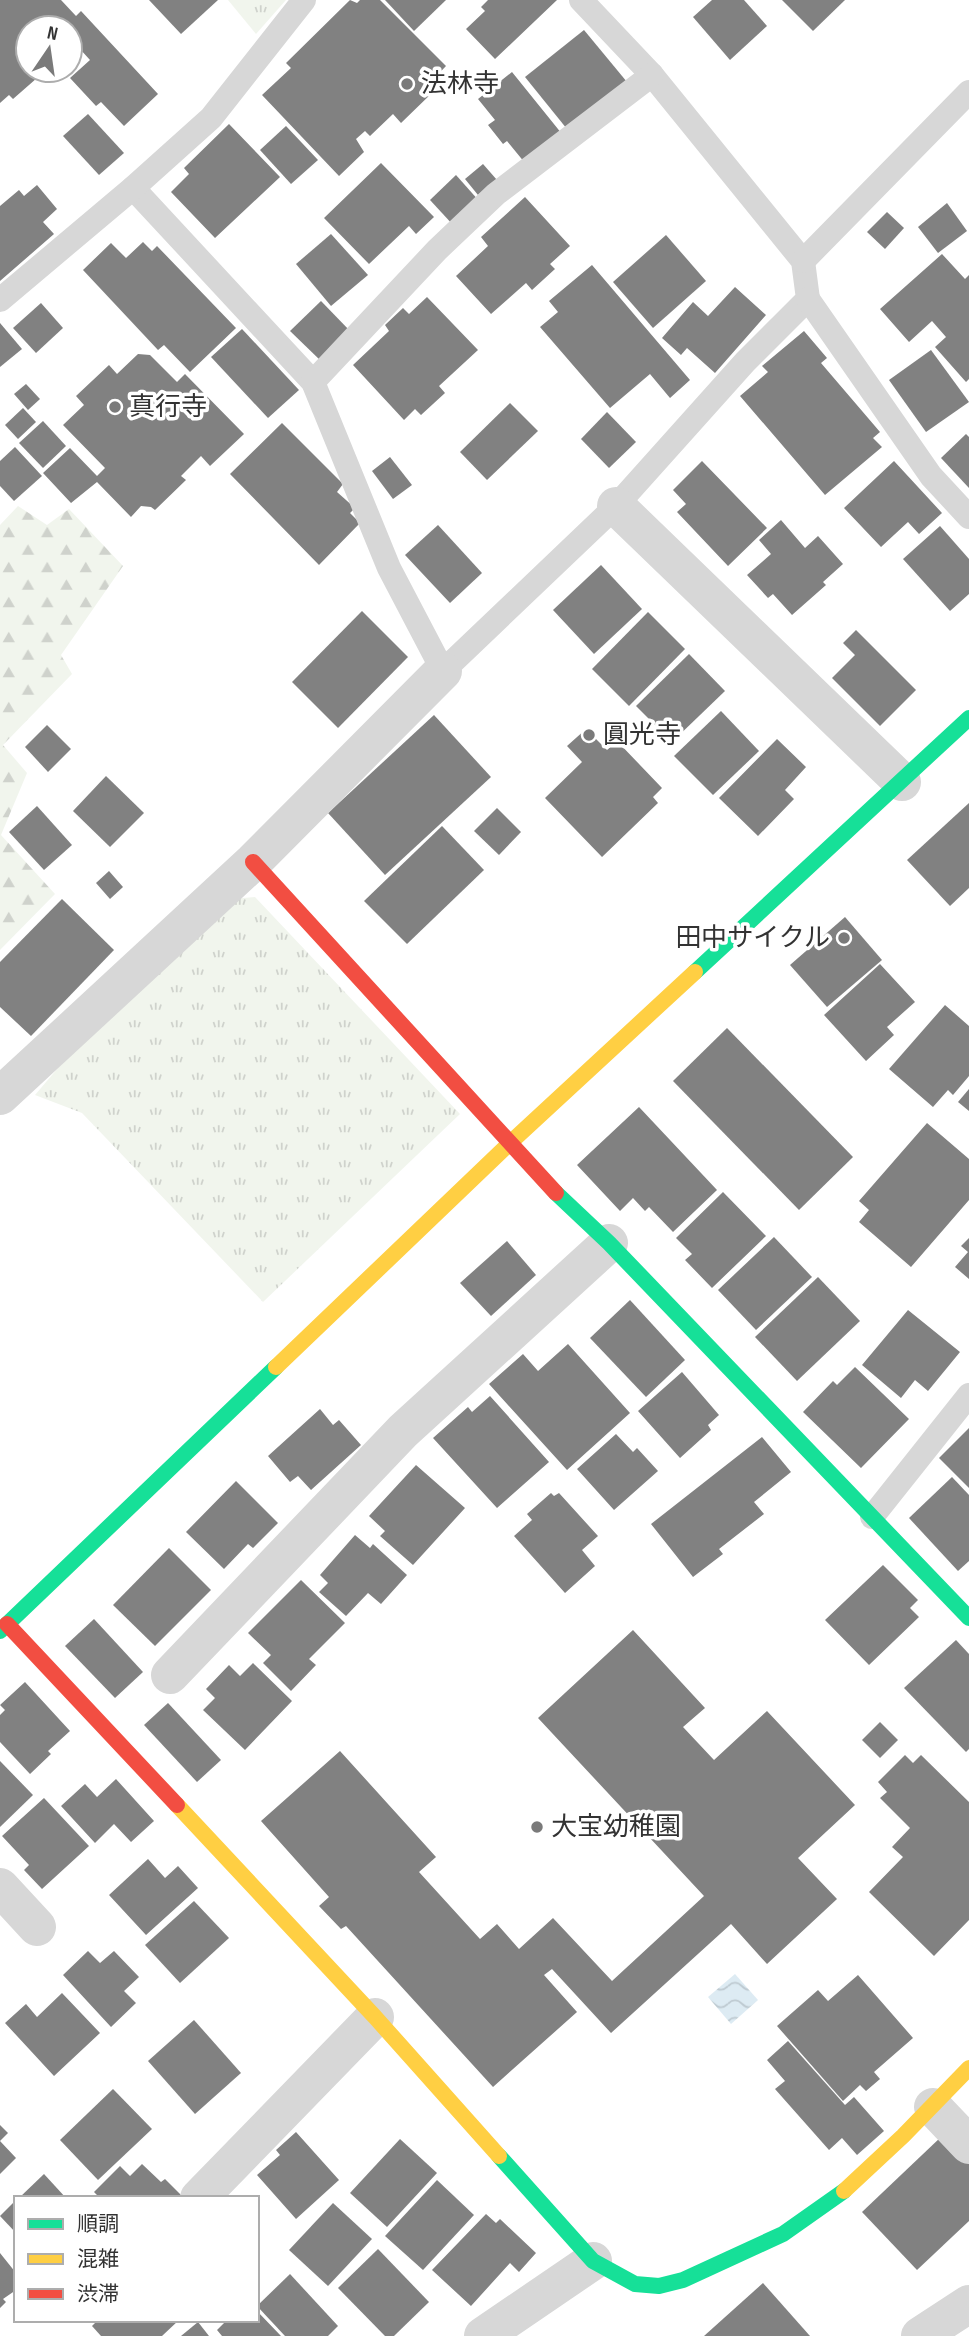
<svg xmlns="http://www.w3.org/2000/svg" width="969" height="2336" font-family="'Sofia Sans Condensed','Noto Sans JP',sans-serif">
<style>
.grass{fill:url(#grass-tufts)}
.forest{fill:url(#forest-firs)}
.water{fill:url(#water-waves)}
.building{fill:#818181}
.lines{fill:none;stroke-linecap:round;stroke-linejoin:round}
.lane{stroke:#d7d7d7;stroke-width:24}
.street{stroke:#d7d7d7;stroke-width:38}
.fast{stroke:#16e098;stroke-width:16}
.slow{stroke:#ffcf43;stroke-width:16}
.jam{stroke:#f24e42;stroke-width:16}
.poi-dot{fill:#7a7a7a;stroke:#fff;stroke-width:2.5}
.labels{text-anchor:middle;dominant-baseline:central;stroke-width:7;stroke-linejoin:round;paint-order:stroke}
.poi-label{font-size:26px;fill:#333;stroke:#fff;text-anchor:start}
</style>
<defs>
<pattern id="grass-tufts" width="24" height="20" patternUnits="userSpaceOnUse" patternTransform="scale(1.75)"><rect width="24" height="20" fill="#f1f5ed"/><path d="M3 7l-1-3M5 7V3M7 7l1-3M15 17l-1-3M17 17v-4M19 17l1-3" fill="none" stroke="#cfd2cc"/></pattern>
<pattern id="forest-firs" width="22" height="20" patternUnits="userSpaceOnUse" patternTransform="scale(1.75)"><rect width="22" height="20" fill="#f1f5ed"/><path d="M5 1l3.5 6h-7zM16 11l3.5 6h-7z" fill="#cfd2cc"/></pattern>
<pattern id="water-waves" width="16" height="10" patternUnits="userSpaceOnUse" patternTransform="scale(1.75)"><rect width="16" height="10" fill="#ddebf3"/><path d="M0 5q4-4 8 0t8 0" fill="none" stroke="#becad1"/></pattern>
</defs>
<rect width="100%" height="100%" fill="#fff"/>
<g class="grass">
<path d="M228,0H286L256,34Z"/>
<path d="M255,897L460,1114L263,1302L82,1113L35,1095L58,1068L232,899Z"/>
</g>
<path class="forest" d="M18,506L47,525L69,509L123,566L61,655L72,674L3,745L27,773L1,835L55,894L0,950V525Z"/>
<path class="water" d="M735,1974L758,2000L731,2024L708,1997Z"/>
<g class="building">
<path d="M0,0H61L76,16L81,11L158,94L124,126L101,102L96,106L70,78L90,60L70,38V28H28V70H33L31,72L37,78L13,99L9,95L0,103Z"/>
<path d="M149,0H218L181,34Z"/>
<path d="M350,0L357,3L360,0H380L446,66L427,86L433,92L401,123L393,114L370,136L365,131L356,139L364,152L339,176L262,95L291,68L286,63Z"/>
<path d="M385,0H446L414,31Z"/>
<path d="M488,0H557L495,59L466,29L485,11L481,7Z"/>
<path d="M712,0H744L767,26L730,60L693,17Z"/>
<path d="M782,0H845L813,31Z"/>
<path d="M584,30L627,82L567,129L525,77Z"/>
<path d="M512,72L562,134L525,163L507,141L503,144L488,125L495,120L478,99Z"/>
<path d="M88,114L124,153L99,175L63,136Z"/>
<path d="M229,124L280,177L215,238L171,192L189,174L184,168Z"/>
<path d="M286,126L318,160L291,184L260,150Z"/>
<path d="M381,163L434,217L416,234L409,226L369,264L324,218Z"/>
<path d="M483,164L497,180L478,195L465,179Z"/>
<path d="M456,175L480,202L454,226L430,200Z"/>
<path d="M37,185L57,209L43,222L54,234L0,281V206L19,190L24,196Z"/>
<path d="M525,197L570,246L550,264L555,269L532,290L526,283L491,314L456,276L488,246L481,237Z"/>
<path d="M947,203L967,231L938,253L918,227Z"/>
<path d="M887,212L904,228L885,249L867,232Z"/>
<path d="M331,234L368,275L331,306L296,264Z"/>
<path d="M666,235L706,281L653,328L613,282Z"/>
<path d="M143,242L152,251L157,246L236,328L190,372L164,345L158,350L83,270L111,243L126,258Z"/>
<path d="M942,254L965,279L969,275V379L966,382L935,347L946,337L932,321L909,342L880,309Z"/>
<path d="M592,265L690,380L670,398L650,374L610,408L540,327L558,312L549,301Z"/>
<path d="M735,287L766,315L715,373L687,348L681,355L662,338L693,302L708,316Z"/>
<path d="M427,297L478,350L439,386L445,393L421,415L415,409L404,420L353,365L389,331L385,325L403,308L409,314Z"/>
<path d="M321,301L351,332L321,361L290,331Z"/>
<path d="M41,303L63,328L36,353L13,328Z"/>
<path d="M0,323L22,349L0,367Z"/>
<path d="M242,329L299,390L268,418L211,357Z"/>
<path d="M804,331L827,358L821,363L880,432L873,438L882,447L825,495L740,396L768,372L762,366Z"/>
<path d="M931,350L969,402L926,432L889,380Z"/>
<path d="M138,354L150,355L177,382L185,374L244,434L210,466L201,456L181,476L186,480L155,510L151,507L141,506L131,517L97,482L71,503L43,473L70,448L97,476L105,468L63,425L84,405L76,396L109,365L117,374Z"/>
<path d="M26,384L40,399L28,410L14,394Z"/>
<path d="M510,403L538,431L487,480L460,452Z"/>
<path d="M23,408L36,422L18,439L5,425Z"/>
<path d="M607,412L636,442L609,468L581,439Z"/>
<path d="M43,421L66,446L43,468L19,443Z"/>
<path d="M282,423L343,484L337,492L355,508L350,513L360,523L319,565L230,474Z"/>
<path d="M966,434L969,437V488L941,458Z"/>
<path d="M15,447L42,476L14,501L0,486V461Z"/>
<path d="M390,457L412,485L393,499L372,471Z"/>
<path d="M702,461L767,528L728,566L677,512L686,504L673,490Z"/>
<path d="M894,461L942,513L919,534L908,522L881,547L844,508Z"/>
<path d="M781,520L805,548L818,536L843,564L823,582L826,585L792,615L773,594L768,598L747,575L771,554L759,540Z"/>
<path d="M438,525L482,573L450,603L405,555Z"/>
<path d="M940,526L969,559V594L950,611L903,559Z"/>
<path d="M601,565L642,609L594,654L553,610Z"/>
<path d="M362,611L408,657L338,728L292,682Z"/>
<path d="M648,612L685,649L629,706L592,669Z"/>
<path d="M856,630L916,690L880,726L832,678L855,655L843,643Z"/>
<path d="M689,654L725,691L672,742L636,706Z"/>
<path d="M721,711L759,751L713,795L674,756Z"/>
<path d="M434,715L491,777L385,875L328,813Z"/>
<path d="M47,725L71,749L48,772L25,747Z"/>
<path d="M586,729L607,750L617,741L662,788L653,797L658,803L602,857L545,798L582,762L567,746Z"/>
<path d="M777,739L806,767L785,790L794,799L758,836L719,798Z"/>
<path d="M106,776L144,813L110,847L73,811Z"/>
<path d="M969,803V888L950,906L907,860Z"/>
<path d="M37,806L72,845L44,870L9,832Z"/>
<path d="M497,808L521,832L499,855L474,831Z"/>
<path d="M442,826L484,870L407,944L364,901Z"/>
<path d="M109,871L123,887L110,899L96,883Z"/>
<path d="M62,899L114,950L31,1036L0,1007V962Z"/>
<path d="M845,917L882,960L827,1007L790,965Z"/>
<path d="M880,964L915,1002L887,1027L894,1035L866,1061L824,1015Z"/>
<path d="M945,1005L969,1026V1076L953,1095L948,1090L933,1107L889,1069Z"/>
<path d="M727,1028L853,1157L799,1210L673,1081Z"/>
<path d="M969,1089V1111L958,1102Z"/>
<path d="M639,1107L717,1190L673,1232L649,1207L645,1211L633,1198L620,1211L577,1165Z"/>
<path d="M927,1123L969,1159V1200L911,1267L859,1222L869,1210L859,1201Z"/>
<path d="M723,1192L766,1236L712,1288L685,1260L692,1254L676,1238Z"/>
<path d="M774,1237L812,1277L756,1330L718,1290Z"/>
<path d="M969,1238V1279L955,1267L968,1252L961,1246Z"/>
<path d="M507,1241L536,1275L491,1316L460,1283Z"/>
<path d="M818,1277L860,1321L797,1381L755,1337Z"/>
<path d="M630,1300L685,1360L646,1397L590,1338Z"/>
<path d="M908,1310L960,1352L928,1391L915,1380L901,1398L862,1365Z"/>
<path d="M568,1344L630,1413L567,1470L489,1384L523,1354L538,1371Z"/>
<path d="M855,1367L909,1419L861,1468L803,1412L833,1381L837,1385Z"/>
<path d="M682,1372L719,1415L708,1425L711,1430L680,1458L638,1411Z"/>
<path d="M490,1396L549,1462L497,1508L433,1438L468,1407L472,1412Z"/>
<path d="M320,1409L333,1425L339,1420L361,1445L311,1490L298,1476L290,1482L268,1456Z"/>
<path d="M969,1428V1488L939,1458Z"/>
<path d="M616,1434L633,1452L637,1448L658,1471L614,1510L577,1469Z"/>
<path d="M762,1437L791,1472L754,1502L764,1514L719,1549L723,1554L693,1577L651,1524Z"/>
<path d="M416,1465L465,1508L413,1565L380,1536L385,1531L369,1516Z"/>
<path d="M952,1477L969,1495V1561L958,1571L909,1518Z"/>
<path d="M236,1481L278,1523L253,1548L248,1544L224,1569L186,1532Z"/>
<path d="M551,1493L554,1496L559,1493L598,1536L582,1550L595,1566L565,1593L514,1536L532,1520L527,1514Z"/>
<path d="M355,1535L370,1548L373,1544L407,1575L381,1604L368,1593L346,1616L319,1592L328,1583L320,1575Z"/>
<path d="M169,1548L211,1590L155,1646L113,1605Z"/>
<path d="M883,1565L918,1600L910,1608L919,1617L869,1665L825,1620Z"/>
<path d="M301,1580L345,1623L309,1659L316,1665L291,1691L263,1663L271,1655L248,1633Z"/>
<path d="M94,1619L143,1672L115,1698L65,1646Z"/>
<path d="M633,1630L705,1708L683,1727L714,1760L767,1711L855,1805L798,1858L837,1899L767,1964L731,1924L611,2033L552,1969L544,1975L577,2012L493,2087L346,1926L341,1929L319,1906L329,1897L261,1821L340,1751L436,1857L419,1872L480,1939L497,1924L519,1949L553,1918L612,1981L704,1896L538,1718Z"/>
<path d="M956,1640L969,1654V1749L966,1752L904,1688Z"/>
<path d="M253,1663L292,1701L245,1750L203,1710L215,1698L206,1689L229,1665L240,1676Z"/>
<path d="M25,1682L70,1731L48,1751L51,1754L30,1774L0,1742V1715L5,1710L0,1705Z"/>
<path d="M168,1703L221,1760L197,1782L144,1725Z"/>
<path d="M880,1722L898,1740L880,1758L862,1740Z"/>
<path d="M905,1755L913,1763L921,1755L969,1802V1920L934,1956L869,1892L903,1857L892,1847L910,1828L880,1798L887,1792L878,1782Z"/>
<path d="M0,1761L33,1795L0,1827Z"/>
<path d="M116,1779L154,1821L131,1842L114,1824L95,1843L61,1806L85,1784L97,1797Z"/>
<path d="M44,1798L89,1846L42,1889L24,1870L29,1865L2,1836Z"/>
<path d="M148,1859L165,1878L178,1866L198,1888L146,1935L109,1895Z"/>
<path d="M194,1901L229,1938L180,1983L145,1945Z"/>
<path d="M88,1951L100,1963L114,1951L139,1977L124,1991L136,2003L111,2027L63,1975Z"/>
<path d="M858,1975L913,2038L874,2072L880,2079L866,2091L860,2085L843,2101L777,2026L818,1990L828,2001Z"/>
<path d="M62,1993L100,2033L54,2076L5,2023L26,2004L37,2017Z"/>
<path d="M194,2020L241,2073L195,2114L148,2061Z"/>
<path d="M788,2041L845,2105L854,2097L884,2131L857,2155L842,2138L829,2150L775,2089L785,2081L767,2060Z"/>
<path d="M113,2089L152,2129L98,2180L60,2140Z"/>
<path d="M0,2125L8,2133L0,2141L16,2158L0,2174Z"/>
<path d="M296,2132L339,2180L296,2219L257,2175L280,2155L276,2150Z"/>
<path d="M942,2136L969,2164V2221L917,2270L862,2212Z"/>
<path d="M400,2139L437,2173L387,2227L350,2193Z"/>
<path d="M142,2164L161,2182L165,2179L184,2198H100L94,2192L120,2166L130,2176Z"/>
<path d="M44,2174L66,2198H19Z"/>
<path d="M437,2180L474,2215L423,2270L385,2236Z"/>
<path d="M16,2200V2233L0,2216Z"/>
<path d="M333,2203L372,2239L328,2286L289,2250Z"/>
<path d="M486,2214L496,2223L500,2219L536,2253L519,2272L510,2263L471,2306L432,2270Z"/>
<path d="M378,2249L429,2302L394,2336H385L338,2288Z"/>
<path d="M0,2253L16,2273V2290L3,2299L6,2302L0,2308Z"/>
<path d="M290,2274L338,2326L328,2336H285L257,2306Z"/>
<path d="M763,2283L810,2336H704Z"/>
<path d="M257,2311L281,2336H222L217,2330L227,2320H257Z"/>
<path d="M98,2320H179L162,2336H101L92,2326Z"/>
<path d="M198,2322L209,2336H181Z"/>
</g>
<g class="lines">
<g class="lane">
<path d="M133,188L313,382L389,568L443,671L616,506L745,362L808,299L803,261L652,75L581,0"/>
<path d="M803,261L969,92"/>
<path d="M808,299L931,476L969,517"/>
<path d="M0,300L133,188L211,118L304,0"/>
<path d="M313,382L437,250L496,194L652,75"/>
<path d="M872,1517L969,1395"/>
</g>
<g class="street">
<path d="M616,506L902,782"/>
<path d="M0,1096L253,862L443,671"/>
<path d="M170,1675L403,1431L609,1243"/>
<path d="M0,1887L37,1927"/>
<path d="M933,2107L969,2145"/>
<path d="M199,2198L375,2017"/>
<path d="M483,2336L593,2261"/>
<path d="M920,2336L969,2304"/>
</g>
<g class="fast">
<path d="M695,972L969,718"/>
<path d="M556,1193L609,1243L969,1618"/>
<path d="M0,1631L276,1367"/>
<path d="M499,2156L593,2261L635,2284L659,2286L683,2280L783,2234L844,2191"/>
</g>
<g class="slow">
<path d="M276,1367L511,1142L695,972"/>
<path d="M177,1805L375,2017L499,2156"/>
<path d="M844,2191L903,2136L969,2068"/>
</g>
<g class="jam">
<path d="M253,862L556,1193"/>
<path d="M7,1624L177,1805"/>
</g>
</g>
<g class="poi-dot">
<circle cx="407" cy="84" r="7"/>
<circle cx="115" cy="407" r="7"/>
<circle cx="589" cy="735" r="7"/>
<circle cx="844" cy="938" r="7"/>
<circle cx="537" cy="1827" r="7"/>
</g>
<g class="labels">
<g class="poi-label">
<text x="421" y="84">法林寺</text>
<text x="129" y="407">真行寺</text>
<text x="603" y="735">圓光寺</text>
<text x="830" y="938" text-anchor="end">田中サイクル</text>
<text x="551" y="1827">大宝幼稚園</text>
</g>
</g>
<rect x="14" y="2196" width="245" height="126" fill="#ffffff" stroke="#adadad" stroke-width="2"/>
<rect x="28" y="2219" width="35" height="10" fill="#16e098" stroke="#adadad" stroke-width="2"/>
<text x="77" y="2231" font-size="21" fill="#333333">順調</text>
<rect x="28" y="2254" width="35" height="10" fill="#ffcf43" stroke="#adadad" stroke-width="2"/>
<text x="77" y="2266" font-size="21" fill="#333333">混雑</text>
<rect x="28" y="2289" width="35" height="10" fill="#f24e42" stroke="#adadad" stroke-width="2"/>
<text x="77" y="2301" font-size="21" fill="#333333">渋滞</text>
<g transform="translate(49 49) rotate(13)"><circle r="33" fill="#ffffff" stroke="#adadad" stroke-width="2"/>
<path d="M0-5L12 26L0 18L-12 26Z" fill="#7a7a7a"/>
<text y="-10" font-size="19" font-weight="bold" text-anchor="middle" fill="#333333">N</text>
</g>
</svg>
